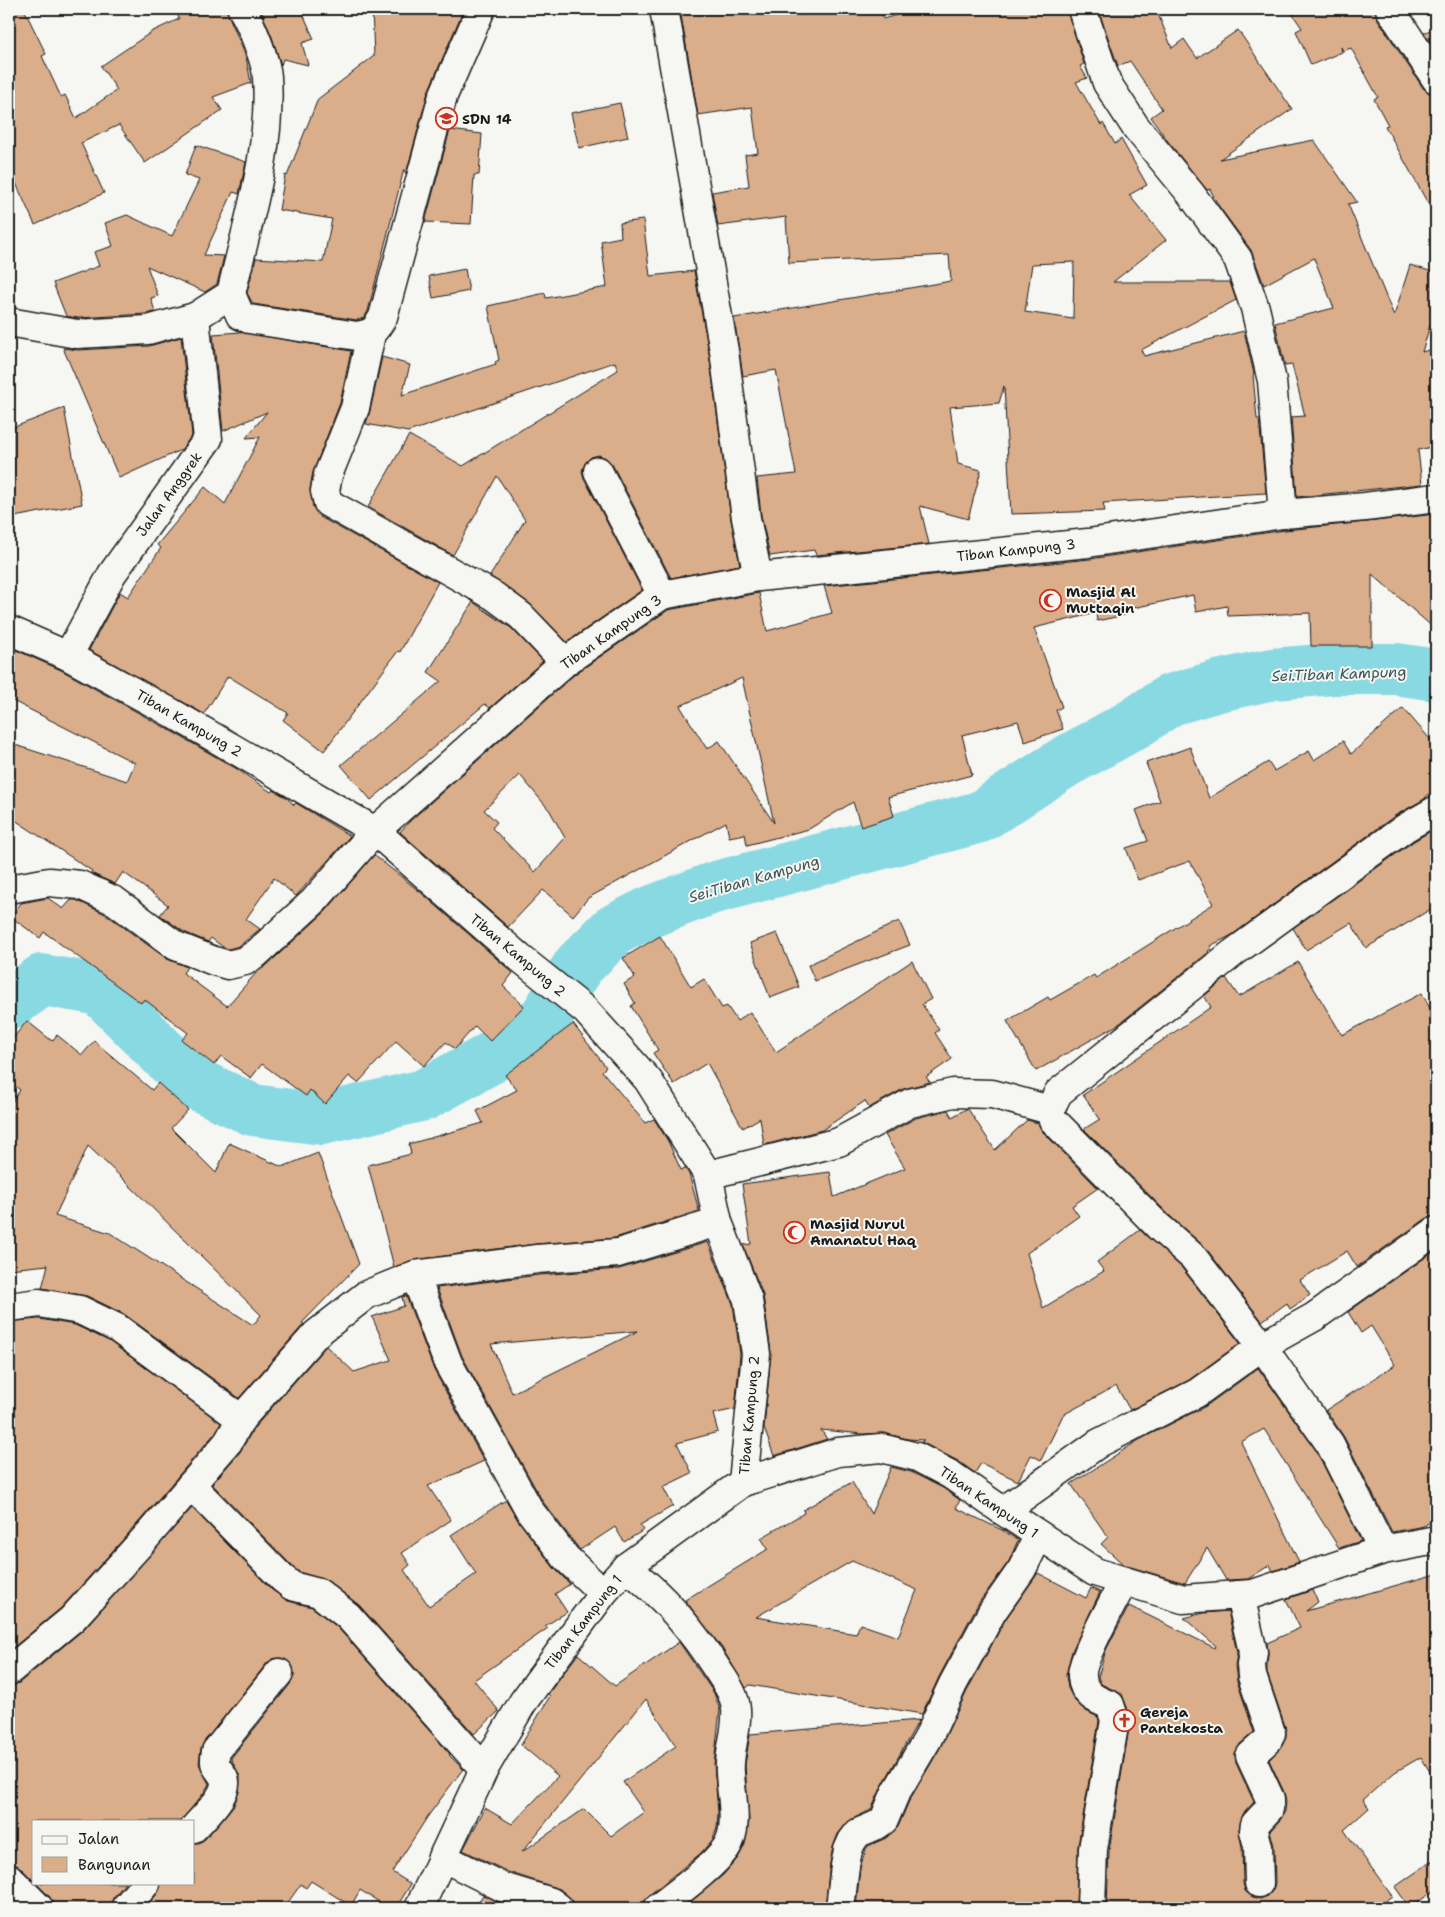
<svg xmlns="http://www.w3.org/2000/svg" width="1445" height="1917" font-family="'Shantell Sans',sans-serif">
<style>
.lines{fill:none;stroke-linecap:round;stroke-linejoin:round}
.river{stroke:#89d9e3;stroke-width:52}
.building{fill:#daae8b;stroke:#1c1c1c;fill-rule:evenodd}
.minor-casing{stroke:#1c1c1c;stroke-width:31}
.minor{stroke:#f6f6f2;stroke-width:28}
.labels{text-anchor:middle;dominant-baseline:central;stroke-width:4;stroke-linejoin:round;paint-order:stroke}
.poi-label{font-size:14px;font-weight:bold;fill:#1c1c1c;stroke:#f6f6f2;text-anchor:start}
.street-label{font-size:14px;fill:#1c1c1c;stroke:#f6f6f2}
.water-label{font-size:15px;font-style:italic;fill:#3d5558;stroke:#f6f6f2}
</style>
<rect width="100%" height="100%" fill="#f6f6f2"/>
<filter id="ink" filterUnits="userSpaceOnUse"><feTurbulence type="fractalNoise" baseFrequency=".02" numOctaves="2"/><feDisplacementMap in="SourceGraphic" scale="10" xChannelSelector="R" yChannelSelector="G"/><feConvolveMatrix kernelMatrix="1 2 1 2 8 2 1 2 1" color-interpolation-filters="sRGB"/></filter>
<g filter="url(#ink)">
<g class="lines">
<path class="river" d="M9,1004L42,980L100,990L192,1082L253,1110L322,1119L424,1095L489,1059L544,1019L579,965L614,930L650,912L713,888L980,817L1065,762L1134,724L1170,700L1218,686L1273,674L1333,669H1396L1436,675"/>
</g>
<g class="building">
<path d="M9,9H24L46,54L42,56L61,97L65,95L76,118L117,90L101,66L153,31L179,19L176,9H226L246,57L251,83L213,97L222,110L145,163L119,125L81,143L104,193L35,225L9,168Z"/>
<path d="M260,9H301L314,39L302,43L308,65L283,59L281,65L272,37Z"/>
<path d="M372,9H463V11L428,92L406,174L404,169L368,311L364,318L357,320L253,304L247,293L256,258L323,262L332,219L279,210L285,175L287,176L318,99L374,56Z"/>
<path d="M680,9H801V15L855,9H882L883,19L917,9H1067L1084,64L1080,66L1087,78L1076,82L1101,125L1103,123L1115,144L1121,139L1147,185L1129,195L1166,240L1113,282H1230L1236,300L1141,350L1144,356L1244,331L1254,374L1253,375L1257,419H1259L1266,493L1103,503L1105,511L1011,514L1004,386L999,403L950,407L958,464L981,470L968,519L920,506L929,544L816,555L814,550L770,556L761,515L757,478L796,474L776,370L743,376L734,318L951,281L949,255L789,263L786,217L718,226L712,192L749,186L745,155L758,153L752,107L698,115ZM1074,262L1073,319L1025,312L1032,264Z"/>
<path d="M1098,9H1156L1172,48L1184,39L1197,58L1238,30L1292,109L1220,159L1314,140L1357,202L1348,204L1394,316L1410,265L1436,273V305L1422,352L1436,348V446L1418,450L1422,484L1297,497L1291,417L1305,416L1292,365L1285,366L1275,323L1334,308L1314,258L1264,285L1251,250L1218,205L1210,189L1207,190L1167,140L1151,117L1162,109L1130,61L1118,66Z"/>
<path d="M1289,9H1375L1377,18L1423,88L1429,93L1436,95V218L1385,126L1388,125L1374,99L1378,97L1351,48L1343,51L1341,47L1342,52L1311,65L1296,31L1302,28Z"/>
<path d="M1436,27V51L1424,33Z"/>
<path d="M620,103L628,137L579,148L571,113Z"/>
<path d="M450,130L482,134L479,175H474L471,224L425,222Z"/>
<path d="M196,145L246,162L239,194L233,192L204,255L224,256L217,284L205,292L147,266L158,296L151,298L155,312L145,314L78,318L66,316L53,283L99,266L94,252L113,246L105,223L127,215L172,236L199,180L185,175Z"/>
<path d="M643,220L650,276L694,271L709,353L731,520L740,565L671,578L612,464L606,458L599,455L591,457L585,463L582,471L584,478L642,590L567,642L530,604L490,576L525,520L497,476L453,555L368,507L409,435L463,466L618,370L615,362L408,432L366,424L370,411L382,357L410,365L402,395L496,364L495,362L499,360L488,306L545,293L546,298L607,287L601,241L621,237L620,223Z"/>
<path d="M465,269L469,291L433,298L429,276Z"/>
<path d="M241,332L351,351L340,403L313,472L310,489L313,507L320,517L438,582L400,652L398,651L324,751L283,720L288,713L228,676L204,714L89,650L120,592L128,597L161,548L157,545L205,487L225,504L260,437L246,438L267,412L223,431L213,334Z"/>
<path d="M181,337L192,435L181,450L119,478L63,348L78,350L149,346Z"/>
<path d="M64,408L82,504L9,518V429Z"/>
<path d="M1436,514V630L1372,574V646H1311L1310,613L1228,616L1227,606L1196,612L1193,595L1124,610L1125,615L1097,621L1096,613L1034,628L1062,707L1056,710L1063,729L1025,742L1018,721L962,735L972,775L888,797L894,816L861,827L853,802L809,829L747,845L745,834L729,837L726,822L588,898L573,916L543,890L508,927L400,832L411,820L575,674L668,610L759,593L767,631L832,613L824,586L1090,559L1285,530L1367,522ZM742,678L774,823L719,741L707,749L680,706ZM520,775L550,811L565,838L535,872L492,828L497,822L484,810Z"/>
<path d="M473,602L511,628L543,661L490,708L485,704L371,800L341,765L441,681L428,672Z"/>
<path d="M9,647L61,670L164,727L237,769L271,792L273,790L286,797L294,805L296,803L350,836L296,896L274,878L246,919L260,929L239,946L228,949L223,947L211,938L208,942L184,932L160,915L168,905L123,872L115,884L91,873L92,871L9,816V743L127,781L135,763L9,699Z"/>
<path d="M1403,708L1436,746V787L1423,800L1396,815L1232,935L1210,946L1212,948L1208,951L1209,952L1119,1024L1036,1071L1007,1021L1048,997L1050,1000L1094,975L1096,978L1213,904L1190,861L1138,880L1126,848L1148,841L1136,810L1160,801L1146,763L1190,747L1209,798L1268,762L1274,771L1309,751L1314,760L1343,741L1351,754Z"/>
<path d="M1436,828V906L1366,948L1351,923L1306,950L1293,928L1414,841Z"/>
<path d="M374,855L424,895L513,973L503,986L524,1006L490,1041L475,1026L455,1049L446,1042L424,1066L396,1041L358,1083L349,1076L325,1104L310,1090L306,1096L262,1064L251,1078L221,1056L214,1065L182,1040L188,1033L144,999L141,1003L44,932L40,938L11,917L21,903L48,898L63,909L71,900H76L107,915L167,959L187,967L183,973L227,1006L256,973L267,965L326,911Z"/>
<path d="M899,921L910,945L815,981L808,965Z"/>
<path d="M777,933L799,987L770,998L750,943Z"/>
<path d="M660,936L691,987L704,979L722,1008L727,1006L737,1021L750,1012L776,1052L912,961L931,999L922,1004L939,1030L935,1033L952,1059L926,1077L930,1082L903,1089L869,1108L865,1101L822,1130L764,1145L760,1118L743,1128L707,1063L674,1084L653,1053L658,1050L631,1006L635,1003L624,984L635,977L623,958Z"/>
<path d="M1298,962L1342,1035L1422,993L1436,1020V1216L1427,1218L1357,1267L1347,1251L1300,1280L1310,1295L1290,1309L1287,1303L1262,1321L1205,1247L1170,1216L1084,1129L1100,1119L1083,1095L1211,1007L1204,996L1226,978L1239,997Z"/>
<path d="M27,1021L52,1041L57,1035L82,1055L94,1041L152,1090L158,1083L188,1110L171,1128L216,1173L229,1143L282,1167L318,1153L359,1264L302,1323L304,1324L239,1398L124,1314L87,1296L42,1288L48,1265L9,1269V1106L20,1090L9,1081V1043ZM88,1146L122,1178L261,1315L253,1325L110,1233L55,1216Z"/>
<path d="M573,1024L606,1067L602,1071L645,1123L654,1119L668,1141L681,1170L685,1168L689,1174L699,1211L615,1238L535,1244L413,1260L394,1267L368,1165L411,1154L409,1144L483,1123L477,1111L517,1090L505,1075Z"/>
<path d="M966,1109H968L995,1150L1027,1120L1038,1123L1042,1131L1098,1188L1072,1206L1079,1216L1027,1253L1043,1308L1104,1271L1097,1262L1140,1230L1182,1268L1240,1343L1189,1380L1130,1410L1116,1386L1063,1415L1041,1460L1031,1455L1018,1481L981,1463L975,1473L958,1461L921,1442L924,1440L908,1439L884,1433L863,1434L821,1430L827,1439L774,1456L764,1428L771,1352L763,1295L743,1245L751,1244L742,1184L830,1172L834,1197L905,1168L885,1135L916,1118L948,1110L952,1117Z"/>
<path d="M708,1242L733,1304L740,1354L735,1409L713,1414L718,1432L677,1443L692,1473L663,1487L673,1506L640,1525L644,1530L624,1542L615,1527L580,1550L543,1502L462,1356L437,1288L539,1275L619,1269ZM638,1331L512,1393L491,1344Z"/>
<path d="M1436,1250V1518L1424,1526L1392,1532L1344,1437L1326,1410L1395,1365L1371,1326L1361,1333L1348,1312Z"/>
<path d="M406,1296L434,1370L484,1461L428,1486L451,1520L402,1553L410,1565L404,1570L429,1606L476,1574L451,1535L506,1500L518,1520L554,1568L570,1584L555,1594L567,1612L545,1626L548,1628L474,1680L499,1711L474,1734L360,1606L328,1581L299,1572L292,1566L212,1484L240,1452L254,1428L326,1346L354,1372L391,1360L372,1317L404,1306L402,1297Z"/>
<path d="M39,1319L75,1325L109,1341L221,1423L215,1433L137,1524L61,1608L9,1651V1322Z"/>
<path d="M1258,1368L1317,1452L1361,1541L1339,1548L1264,1429L1241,1442L1299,1562L1273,1571L1270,1565L1248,1579L1226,1580L1207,1548L1185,1583L1124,1565L1101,1544L1108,1537L1071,1484L1139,1440L1206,1406Z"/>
<path d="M891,1467L911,1472L943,1488L960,1500L956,1508L1004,1531L1018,1540L1009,1561L978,1604L939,1677L922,1714L750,1685L746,1688L722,1648L685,1600L768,1549L761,1538L804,1513L803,1510L852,1482L871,1514ZM852,1561L917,1590L898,1637L860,1624L856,1634L756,1617Z"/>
<path d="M192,1508L272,1590L288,1601L312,1607L337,1627L450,1754L449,1755L463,1769L428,1816L392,1872L411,1884L396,1908H389L360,1890L351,1906L311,1881L306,1888L301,1884L284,1908H145L158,1893L161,1883H194V1843H199L205,1839L221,1821L234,1805L239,1792L240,1777L231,1758L291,1683L294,1676L293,1667L288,1661L281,1658L273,1659L267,1663L204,1742L201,1748L199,1764L209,1784L203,1794L181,1821H34V1881L20,1867L9,1863V1686L19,1683L83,1630Z"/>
<path d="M1038,1573L1086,1598L1091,1588L1100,1592L1072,1651L1066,1675L1068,1688L1075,1701L1086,1711L1098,1717L1099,1721L1078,1846L1076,1908H856L860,1868L866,1849L868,1846L886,1838L898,1827L909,1801L940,1748L967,1691L1005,1620Z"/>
<path d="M1436,1574V1782L1421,1757L1395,1772L1363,1800L1369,1808L1344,1830L1392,1896L1375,1908H1107L1109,1851L1130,1722V1715L1122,1694L1101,1684L1098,1677L1106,1650L1129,1606L1215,1648L1216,1646L1184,1618L1204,1613L1228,1611L1237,1653L1235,1666L1237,1681L1254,1732L1240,1744L1235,1753L1236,1763L1254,1802L1243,1814L1239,1829L1242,1848L1243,1883L1245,1891L1251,1896L1260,1899L1268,1896L1273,1890L1275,1883L1274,1846L1270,1831L1281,1819L1285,1811L1286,1801L1284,1792L1269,1760L1282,1746L1286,1738V1729L1267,1673V1665L1268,1654L1267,1643L1300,1628L1286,1599L1313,1590L1318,1602L1306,1611Z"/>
<path d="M679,1642L714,1693L720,1710L714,1764L718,1812L717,1828L713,1839L701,1853L648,1896L644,1902L643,1908H574L573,1901L560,1889L508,1872L463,1850L485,1808L512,1824L558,1776L521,1745L550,1696L548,1694L578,1654L615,1686ZM646,1699L676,1746L623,1782L644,1812L611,1836L584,1809L522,1852Z"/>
<path d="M919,1720L882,1786L871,1810L852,1819L846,1824L838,1834L833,1847L830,1863L825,1908H683L723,1875L738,1858L745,1844L749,1821L745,1765L750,1734Z"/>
<path d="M1436,1858V1889L1410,1908L1395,1887Z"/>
<path d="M36,1883H125L113,1898L110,1908H54L50,1897Z"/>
<path d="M483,1895L497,1902L518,1908H474Z"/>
</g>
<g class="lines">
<defs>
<g id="minor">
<path d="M664,9L724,351L746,518L758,577"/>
<path d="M1082,9L1107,83L1135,126L1191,194L1238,259L1255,308L1272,381L1283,514"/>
<path d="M1390,9L1436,79"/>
<path d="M231,294L240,315L249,319L357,336C373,333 375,331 383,317L443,96L481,9"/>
<path d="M9,322L77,334L148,330L195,317L231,294C247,224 272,150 267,77C266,61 251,23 242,9"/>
<path d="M371,334L355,408L328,475L325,491L328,503L494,596L521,616L565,662"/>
<path d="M598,471L662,595"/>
<path d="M9,630L68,656L172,713L375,831L520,958L585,1010L648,1080L708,1175L718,1222L748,1300L756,1354L743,1482"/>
<path d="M68,656L112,574L208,439L195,317"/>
<path d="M9,889L49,882L80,885L115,901L176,946L214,961L228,965L245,961L257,953L314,901L375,831L565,662L662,595L758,577L1088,543L1283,514L1365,507L1436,498"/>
<path d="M708,1175L839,1142L910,1103L953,1093L992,1094L1050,1110"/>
<path d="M415,1275L448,1363L530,1511L566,1558L603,1593"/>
<path d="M9,1307L39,1303L80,1310L117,1328L241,1419"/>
<path d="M191,1485L282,1578L292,1586L319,1593L348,1616L484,1769"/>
<path d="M1003,1511L1099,1443L1197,1393L1262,1346L1314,1317L1436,1231"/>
<path d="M1383,1550L1330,1444L1262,1346L1193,1257L1159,1227L1053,1120L1050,1110L1058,1093L1233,953L1405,828L1436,810"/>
<path d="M626,1567C665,1597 692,1630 719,1672C726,1683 735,1695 736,1709C738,1731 728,1752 730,1773C731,1796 740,1828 726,1848C711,1869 678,1892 658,1908"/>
<path d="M1240,1595L1253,1652L1251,1665L1252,1676L1271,1733L1268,1740L1250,1756L1270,1799L1269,1809L1255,1824L1254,1831L1258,1846L1259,1883"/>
<path d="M9,1671L72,1619L149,1534L228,1442L241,1419L316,1334L366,1295L415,1275L537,1259L618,1253L718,1222"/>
<path d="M194,1828C203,1817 233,1791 223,1776C216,1765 213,1766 216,1751L279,1673"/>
<path d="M442,1857L502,1887L551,1902L559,1908"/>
<path d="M9,1878L39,1908"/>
<path d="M125,1908L146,1883"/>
<path d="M419,1908L484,1769L523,1702L603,1593L626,1567L743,1482L838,1452L881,1448L917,1457L951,1475L1003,1511L1095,1572L1183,1599L1253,1594L1383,1550L1436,1540"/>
<path d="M840,1908L845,1866L848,1850L852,1841L858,1833L877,1825L884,1820L895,1794L927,1740L953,1684L992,1612L1022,1569L1039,1535"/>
<path d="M1091,1908L1093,1849L1115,1720L1110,1705C1096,1700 1083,1694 1082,1677C1080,1660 1115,1599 1124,1581"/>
</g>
</defs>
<use href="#minor" class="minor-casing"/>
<use href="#minor" class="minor"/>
</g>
</g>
<defs>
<symbol id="school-ring" viewBox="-11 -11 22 22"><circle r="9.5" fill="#f6f6f2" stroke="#c8321e" stroke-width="1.5"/><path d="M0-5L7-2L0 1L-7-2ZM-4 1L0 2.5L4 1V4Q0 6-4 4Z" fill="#c8321e"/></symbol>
<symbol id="mosque-ring" viewBox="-11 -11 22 22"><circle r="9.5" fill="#f6f6f2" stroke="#c8321e" stroke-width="1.5"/><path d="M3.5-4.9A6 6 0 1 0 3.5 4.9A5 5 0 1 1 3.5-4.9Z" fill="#c8321e"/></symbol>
<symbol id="church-ring" viewBox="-11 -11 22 22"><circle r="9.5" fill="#f6f6f2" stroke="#c8321e" stroke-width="1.5"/><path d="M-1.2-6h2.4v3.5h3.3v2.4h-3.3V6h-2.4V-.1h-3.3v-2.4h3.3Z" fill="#c8321e"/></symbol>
</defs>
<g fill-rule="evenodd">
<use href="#school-ring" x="434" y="106" width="25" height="25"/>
<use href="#mosque-ring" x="1038" y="588" width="25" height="25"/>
<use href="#mosque-ring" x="782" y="1220" width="25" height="25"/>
<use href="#church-ring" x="1112" y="1708" width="25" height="25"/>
</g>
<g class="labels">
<g class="poi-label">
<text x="462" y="119">SDN 14</text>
<text x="1066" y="592">Masjid Al<tspan x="1066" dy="16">Muttaqin</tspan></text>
<text x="810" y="1224">Masjid Nurul<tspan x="810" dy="16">Amanatul Haq</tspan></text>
<text x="1140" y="1712">Gereja<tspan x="1140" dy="16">Pantekosta</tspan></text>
</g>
<g class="street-label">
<text transform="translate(169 494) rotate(-54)">Jalan Anggrek</text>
<text transform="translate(1016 550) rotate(-6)">Tiban Kampung 3</text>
<text transform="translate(611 632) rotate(-35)">Tiban Kampung 3</text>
<text transform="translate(189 723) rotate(30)">Tiban Kampung 2</text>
<text transform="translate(518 955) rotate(40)">Tiban Kampung 2</text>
<text transform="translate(749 1415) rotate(-85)">Tiban Kampung 2</text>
<text transform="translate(989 1502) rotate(34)">Tiban Kampung 1</text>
<text transform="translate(583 1622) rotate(-52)">Tiban Kampung 1</text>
</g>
<g class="water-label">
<text transform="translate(1339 674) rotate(-2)">Sei.Tiban Kampung</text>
<text transform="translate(754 879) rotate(-16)">Sei.Tiban Kampung</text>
</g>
</g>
<rect width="1445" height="1917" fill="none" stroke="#f6f6f2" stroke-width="30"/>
<rect x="15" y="15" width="1415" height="1887" fill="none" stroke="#1c1c1c" stroke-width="2" filter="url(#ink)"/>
<rect x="32" y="1820" width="162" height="65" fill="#f6f6f2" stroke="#9f9f9c"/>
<rect x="42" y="1836" width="25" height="8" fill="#f6f6f2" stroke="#9f9f9c"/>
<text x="78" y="1844" font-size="15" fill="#1c1c1c">Jalan</text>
<rect x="42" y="1857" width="25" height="15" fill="#daae8b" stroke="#9f9f9c"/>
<text x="78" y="1870" font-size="15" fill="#1c1c1c">Bangunan</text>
</svg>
